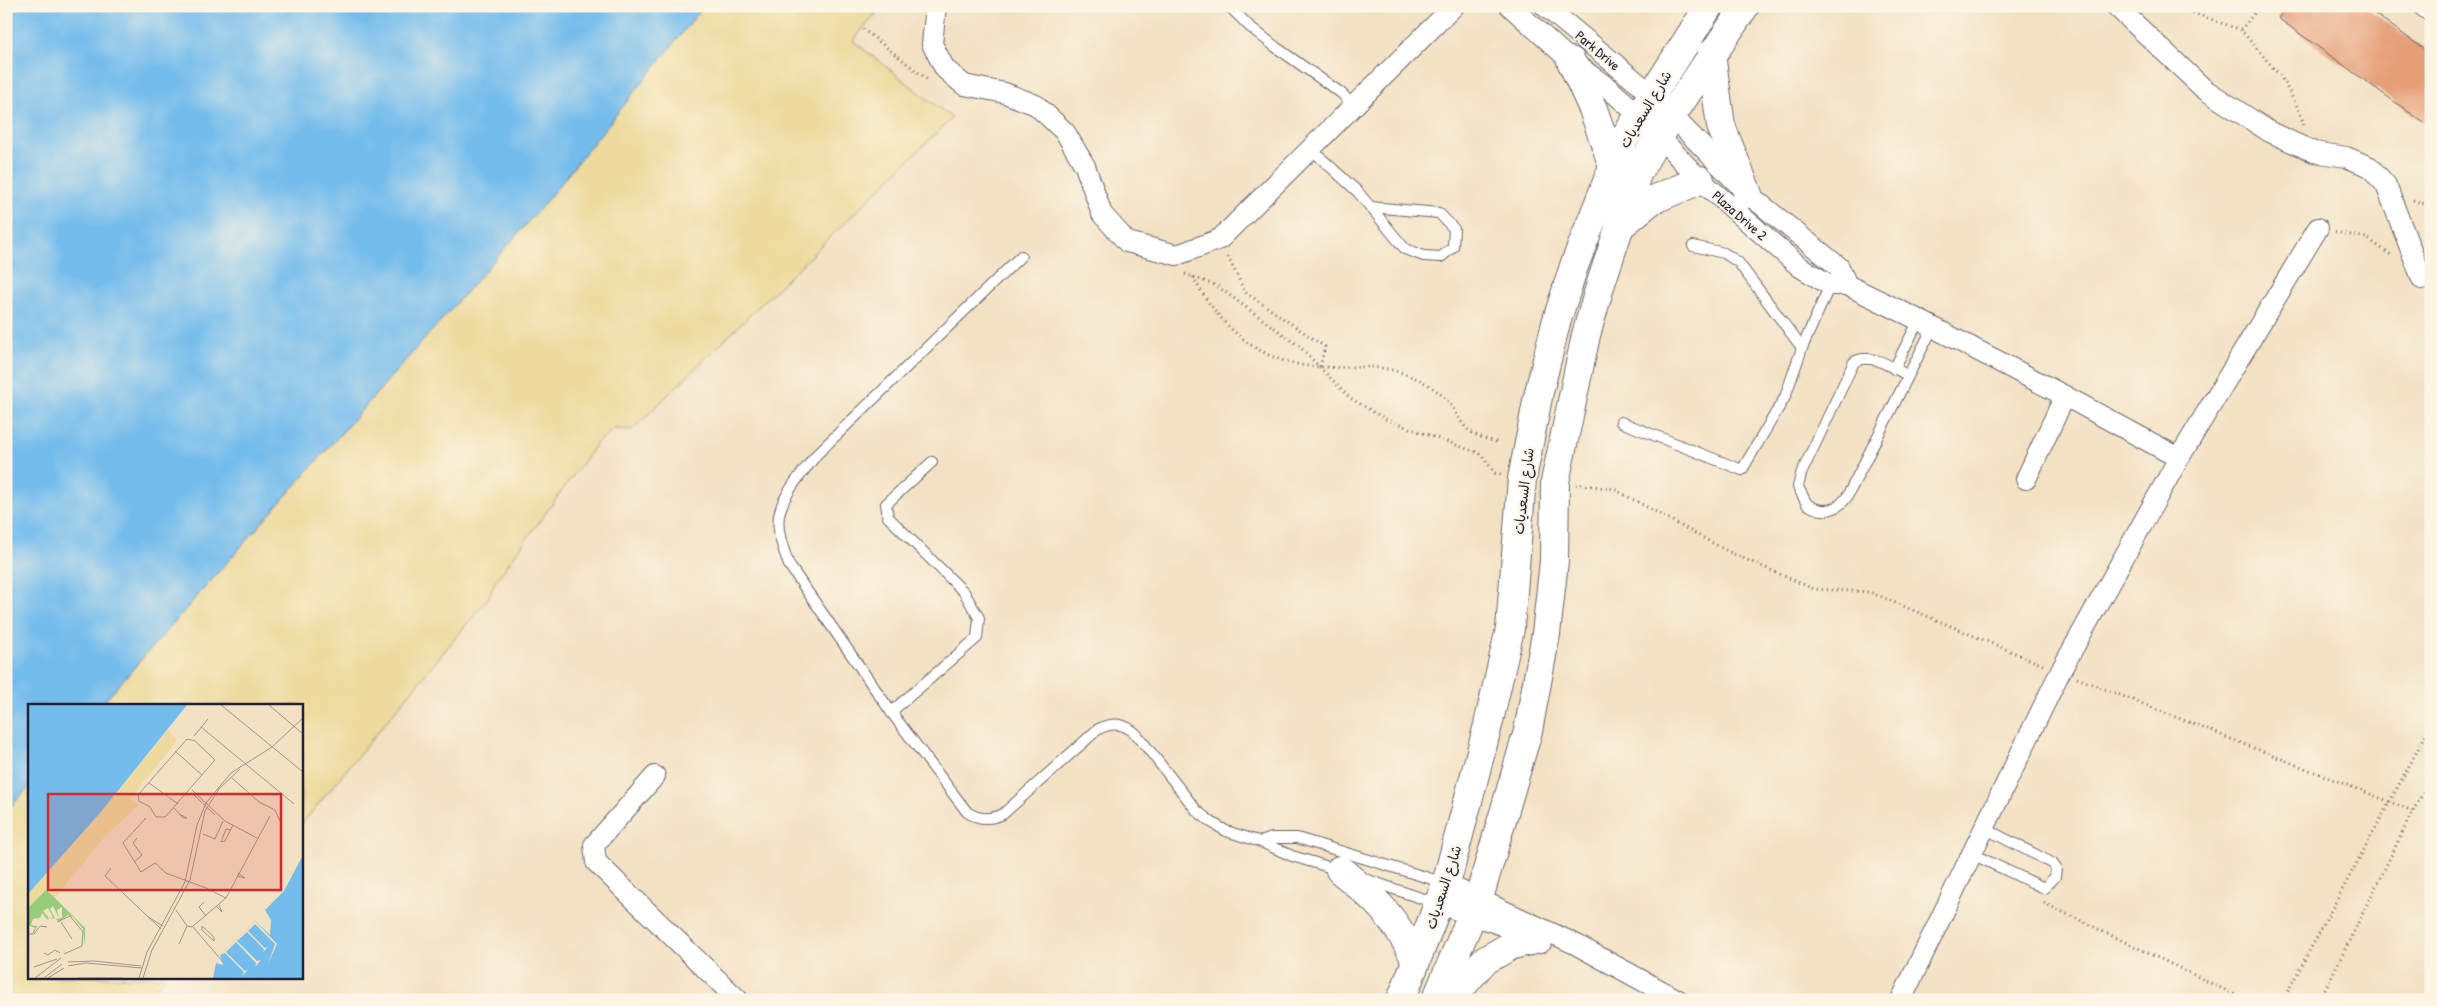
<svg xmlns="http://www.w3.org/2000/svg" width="2437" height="1006" font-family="'Patrick Hand','Playpen Sans Arabic',sans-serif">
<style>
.sand{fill:#eeda9e;stroke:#887e6c}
.water{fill:#73bcec;stroke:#4a6f94}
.building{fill:#e69e77}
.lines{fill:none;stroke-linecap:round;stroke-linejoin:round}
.lane-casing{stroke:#6b656b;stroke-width:12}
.street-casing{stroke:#6b656b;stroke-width:22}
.secondary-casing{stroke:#6b656b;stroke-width:30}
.path{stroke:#6b656b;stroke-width:3;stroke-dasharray:1 4;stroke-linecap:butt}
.lane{stroke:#fff;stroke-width:10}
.street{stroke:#fff;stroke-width:20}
.secondary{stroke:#fff;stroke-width:28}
.labels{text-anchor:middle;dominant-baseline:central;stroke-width:4;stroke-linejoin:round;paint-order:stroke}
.street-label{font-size:14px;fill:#22223b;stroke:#fcf5e5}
.inset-road{fill:none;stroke:#9f958d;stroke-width:1}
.view{fill:#d62828;fill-opacity:0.15;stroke:#d62828;stroke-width:2.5}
.inset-edge{fill:none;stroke:#22223b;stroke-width:2.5}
</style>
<rect width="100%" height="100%" fill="#fcf5e5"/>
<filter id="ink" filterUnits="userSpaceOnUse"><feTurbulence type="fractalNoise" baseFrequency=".02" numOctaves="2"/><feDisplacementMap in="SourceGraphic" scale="10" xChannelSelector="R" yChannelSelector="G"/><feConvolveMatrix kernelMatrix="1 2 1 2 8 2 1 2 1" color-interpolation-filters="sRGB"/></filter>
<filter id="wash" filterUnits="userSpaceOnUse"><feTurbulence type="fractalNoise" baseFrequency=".0096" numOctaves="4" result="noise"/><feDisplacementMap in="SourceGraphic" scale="20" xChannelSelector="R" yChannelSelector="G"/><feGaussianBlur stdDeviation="1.12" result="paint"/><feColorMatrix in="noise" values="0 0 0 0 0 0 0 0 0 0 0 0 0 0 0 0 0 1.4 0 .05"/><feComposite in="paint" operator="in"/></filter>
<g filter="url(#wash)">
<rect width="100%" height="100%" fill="#f3e1c3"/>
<g class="sand">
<path d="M704,6H882L853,41L952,118L632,430L614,429L596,444L495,582L489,597L301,825V705H101L543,205Z"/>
<path d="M29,787V977H166L145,1000H6V812Z"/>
</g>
<path class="water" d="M6,6H704L543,205L101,705H29V787L6,812Z"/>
<g id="blocks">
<path class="building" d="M2287,6H2364L2431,54V128L2278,18Z"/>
</g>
</g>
<g filter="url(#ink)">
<use href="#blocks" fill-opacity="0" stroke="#6b656b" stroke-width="1"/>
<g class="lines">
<defs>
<g id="lane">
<path d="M1229,6L1249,26L1277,48L1341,93L1354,106"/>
<path d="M1311,149L1358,192L1405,249L1424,256L1441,257L1453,247L1454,229L1439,213L1370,207"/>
<path d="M1693,246L1724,253L1738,262L1802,348"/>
<path d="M1021,256L817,454C804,471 786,490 780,511C775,528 783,548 789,565L891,712L967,812C979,820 990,820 1003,814L1097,730C1112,721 1126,723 1138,736L1197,811L1211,822L1226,831L1261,842L1292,856L1339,870"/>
<path d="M1894,369L1919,320"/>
<path d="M1907,375C1891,367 1871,352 1854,362L1801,474L1798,487L1807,504C1822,514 1836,512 1847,497L1933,327"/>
<path d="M1621,422L1742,470L1785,397L1802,348L1830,285"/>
<path d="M891,712L977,638L979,618L964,592L888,517L886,504L932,462"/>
<path d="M1261,842L1272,838H1297L1445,883"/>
<path d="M1972,854L2044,888L2055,877L2056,868L2052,863L1984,828"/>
<path d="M1365,879L1438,904"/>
</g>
<g id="street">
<path d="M936,6L932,44L945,69L964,85L1005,93L1036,105L1065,132L1085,166L1102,214L1127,242L1177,255L1220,239L1454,6"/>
<path d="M1510,6L1571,61L1607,87L1639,115L1700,180L1800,267L1830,285H1847L1919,320L2065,396L2179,458"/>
<path d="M1545,6L1651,94L1748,194L1839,267L1847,285"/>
<path d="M2116,6L2204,89L2270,132L2314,152L2346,157L2370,167L2386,185L2422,279"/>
<path d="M2423,6L2431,12"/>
<path d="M2026,479L2065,396"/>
<path d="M655,776L594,845L596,862L738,1000"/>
<path d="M1446,884L1575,944L1678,1000"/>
<path d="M1439,904L1520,931"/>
<path d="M1901,1000L2060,672L2179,458L2318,228"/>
</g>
<g id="secondary">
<path d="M1711,54L1721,126L1748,194"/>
<path d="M1571,61L1593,109L1613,166"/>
<path d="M1619,227L1652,200L1700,180"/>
<path d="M1340,870C1376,899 1396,918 1416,961"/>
<path d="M1401,1000L1446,884L1488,725L1510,629L1522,479L1539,392L1556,323L1574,266L1624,139L1709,6"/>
<path d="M1436,1000L1479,898L1528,731L1546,634L1554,561L1555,482L1586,335L1601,283L1637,174L1659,135L1745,6"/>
<path d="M1450,1000L1484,961L1512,945L1539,939"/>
</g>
</defs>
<use href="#lane" class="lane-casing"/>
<use href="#street" class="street-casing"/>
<use href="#secondary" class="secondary-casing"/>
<g class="path">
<path d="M2174,6L2241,30L2281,77L2298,108L2305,128"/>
<path d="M863,29L928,80"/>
<path d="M2241,30L2260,6"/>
<path d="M2413,200L2431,206"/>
<path d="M2335,232L2367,238L2392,256"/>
<path d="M1228,257L1245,292L1325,347L1320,367"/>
<path d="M1185,274L1217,286L1299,346L1350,398L1387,420L1481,454L1495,473L1501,474"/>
<path d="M1193,277C1221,328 1259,364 1320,367C1353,369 1378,362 1410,376C1425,382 1440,391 1450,404C1457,413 1461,425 1471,432C1478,437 1490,440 1499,443"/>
<path d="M1576,484L1614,489L1729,552L1814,589L1870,592L2043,665"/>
<path d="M2077,678L2413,811L2320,1000"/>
<path d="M2413,811L2431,779"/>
<path d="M2044,903L2246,1000"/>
<path d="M2283,1000L2431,725"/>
</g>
<use href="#lane" class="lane"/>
<use href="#street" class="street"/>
<use href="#secondary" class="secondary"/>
</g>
</g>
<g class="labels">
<g class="street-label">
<text transform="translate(1598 50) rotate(40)">Park Drive</text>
<text transform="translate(1645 109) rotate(-59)">شارع السعديات</text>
<text transform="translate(1740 215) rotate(41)">Plaza Drive 2</text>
<text transform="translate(1523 491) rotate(-83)">شارع السعديات</text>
<text transform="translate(1443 887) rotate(-72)">شارع السعديات</text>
</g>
</g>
<g transform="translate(28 704)">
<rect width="275" height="275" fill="#f3e1c3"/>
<path d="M18,185L57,224V243L55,225L45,213L40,211L33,216L30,217L28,215L34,214V203L29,206L31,214L25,202L22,205L27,214L22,215L25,213L20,204L15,207L21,214L20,216L14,209L12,214L5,215L3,221L9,222L6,229H4L7,224L0,221V204Z" fill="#98cc7d"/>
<path d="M140,26L148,35L147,40L102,94L111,101L77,132L27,194L18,186L0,204V190L72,109Z" fill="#eeda9e"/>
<path d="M0,1H159L72,109L0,190ZM275,151V274H185L188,259L195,261L192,251L227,217L242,231L243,216L237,206L256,187Z" fill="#73bcec"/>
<path d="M227,217L249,240L240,260L247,240L227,220L220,227L237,244L240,243L235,248L236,245L219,228L209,237L229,257L233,256L227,263L228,259L208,238L198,248L217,267L220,266L214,272L216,268L197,249L192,251Z" fill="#f3e1c3"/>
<path class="inset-road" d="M193,1L275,68M241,1L275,30M173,23L266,100M166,32L180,15M159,35L167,37L187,56L137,113H128L122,103L111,97L110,91ZM147,47L174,71M204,74L231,98L247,106L252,117M121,79L150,100M164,86L197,117L229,134M166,91L187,111M146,104L155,114H159L151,110M118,114L95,139L113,168L127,159L138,169L178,184M203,126L198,125L193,138L197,137L205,121M175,130L187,135L195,117M106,158L114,151L105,139L109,134M83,164L77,172L133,225M209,172L217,174L210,169M178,184L198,194M176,198L171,203L178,212M188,202L194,208L191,201M148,206L159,222L164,223L198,194L242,112M120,213L135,222M29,218L42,212L55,228L54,242L36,250M33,218L44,235M174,222L186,233V237L174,226ZM165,223L195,258M0,230H6L12,222L19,223M151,240L159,222M16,249L20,251L27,246L32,249M40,258L66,257L113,262M40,262L58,259L114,264M6,263L29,255M7,274L33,254M16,274L34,260M20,274L36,264M50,274H95M111,274L119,248L157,178L169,121L178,99L203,69L244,43L275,14M115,274L124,246L162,176L177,107L191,85L212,65"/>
<path class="view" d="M20,90H253V186H20Z"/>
<rect width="275" height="275" class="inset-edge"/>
</g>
<rect width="2437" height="1006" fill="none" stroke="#fcf5e5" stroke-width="25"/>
</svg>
